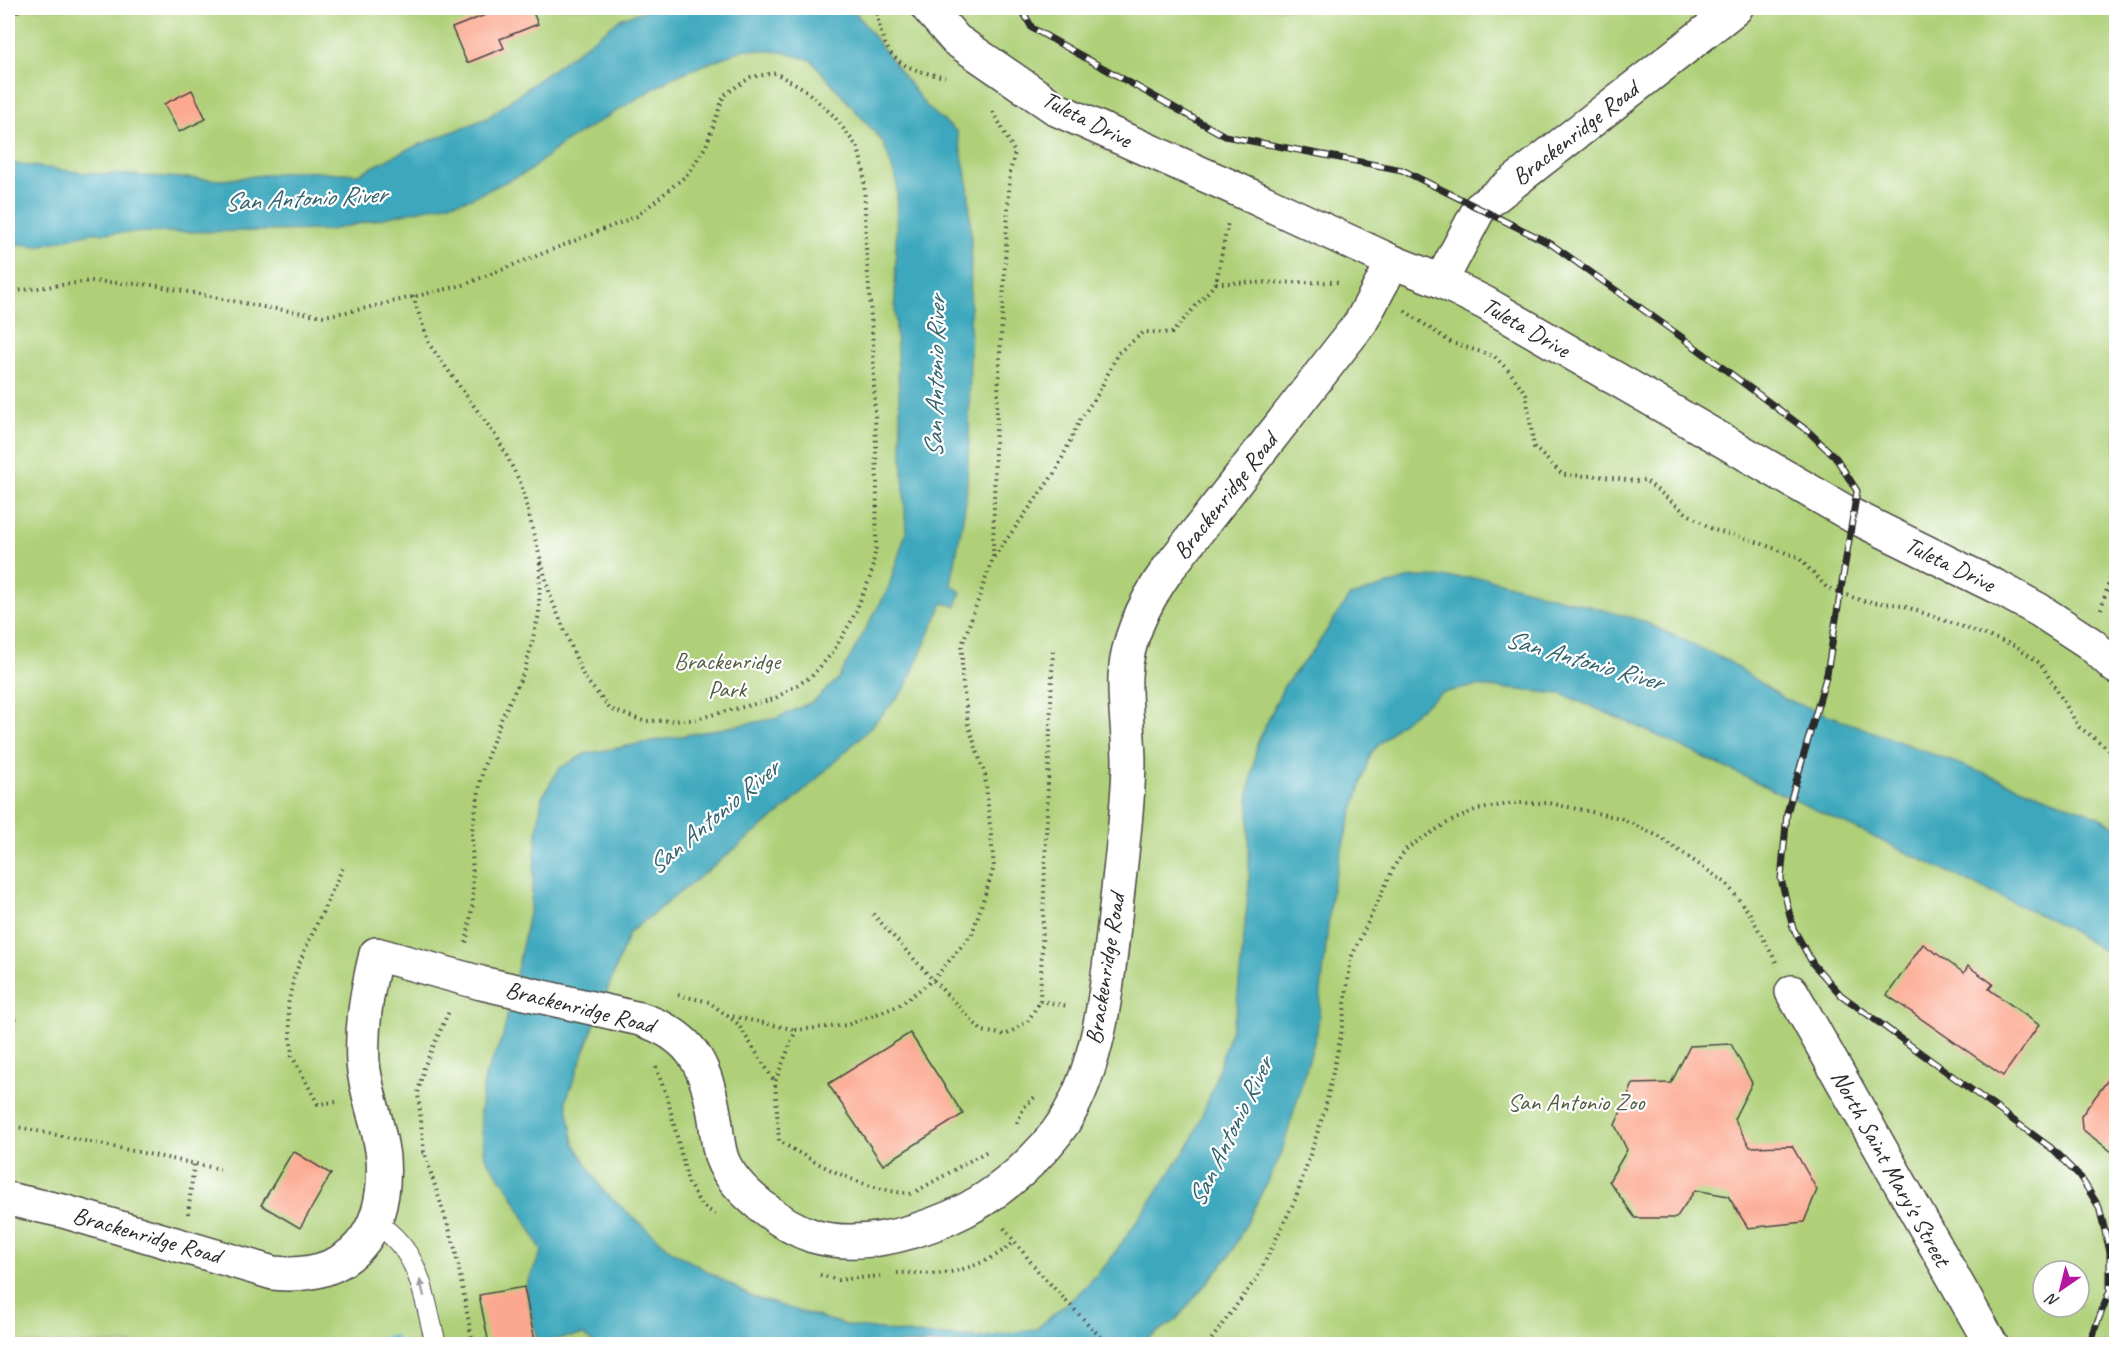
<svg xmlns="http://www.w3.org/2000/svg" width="2124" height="1352" font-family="Caveat,sans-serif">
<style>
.green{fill:#afd078;stroke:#6d7e52;stroke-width:1.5;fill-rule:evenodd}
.water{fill:#3da8bd;stroke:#346a74;stroke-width:1.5}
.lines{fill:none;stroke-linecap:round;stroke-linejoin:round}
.stream{stroke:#3da8bd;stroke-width:10}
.building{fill:#fca890}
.service-casing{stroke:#494642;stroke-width:22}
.minor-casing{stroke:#494642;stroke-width:36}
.path{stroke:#494642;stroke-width:4;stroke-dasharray:1.5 4.5;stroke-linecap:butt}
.service{stroke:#fff;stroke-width:20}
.minor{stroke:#fff;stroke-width:33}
.rail-casing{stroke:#2b2b2b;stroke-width:7}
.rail{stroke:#fff;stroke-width:4.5;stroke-dasharray:14;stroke-linecap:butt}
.oneway{fill:#a0a0a0}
.labels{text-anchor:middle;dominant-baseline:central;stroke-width:4.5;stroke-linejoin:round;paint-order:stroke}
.street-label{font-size:24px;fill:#2b2b2b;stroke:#fff}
.park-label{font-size:24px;fill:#535d42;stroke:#fff}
.water-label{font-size:26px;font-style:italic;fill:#33636d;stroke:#fff}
</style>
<rect width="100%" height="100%" fill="#fff"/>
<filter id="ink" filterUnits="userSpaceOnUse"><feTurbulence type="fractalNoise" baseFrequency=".0167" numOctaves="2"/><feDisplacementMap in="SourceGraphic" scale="12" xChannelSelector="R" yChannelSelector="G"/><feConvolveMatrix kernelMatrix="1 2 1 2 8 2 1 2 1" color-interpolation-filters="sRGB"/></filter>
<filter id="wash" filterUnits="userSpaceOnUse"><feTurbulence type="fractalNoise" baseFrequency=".008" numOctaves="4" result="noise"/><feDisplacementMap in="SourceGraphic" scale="24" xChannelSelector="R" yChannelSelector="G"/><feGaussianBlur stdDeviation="1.35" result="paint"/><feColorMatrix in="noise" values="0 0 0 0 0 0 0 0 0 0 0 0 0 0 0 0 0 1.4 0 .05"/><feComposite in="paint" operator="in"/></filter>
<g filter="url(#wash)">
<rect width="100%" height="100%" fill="#f4e2c7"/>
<path class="green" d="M8,8H2116V1344H8ZM2043,1271H2079V1307H2043Z"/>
<path class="water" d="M652,8H852L927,107L957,132L968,183L971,234L969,439L966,501L951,585L961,592L956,606L943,603L904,690L865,733L786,808L629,933L566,1100L574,1143L603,1191L672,1251L752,1297L849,1326L914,1334L979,1338L1036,1329L1078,1294L1106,1265L1149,1204L1192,1140L1212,1090L1236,1013L1249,885V793L1257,744L1284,686L1315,648L1349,597L1413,577L1485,578L1640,620L1728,661L1785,699L2100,817L2116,827V958L2065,927L1639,727L1562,694L1475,686L1441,693L1397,726L1371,753L1347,830L1332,887L1317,1032L1281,1155L1230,1255L1175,1321L1139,1344H596L583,1335L537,1342L526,1286L542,1251L509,1189L485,1157L480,1112L485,1076L503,1036L531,904L537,834L542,797L560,768L585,754L777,718L814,701L838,679L888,589L906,532L895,311L897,182L883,142L811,60L782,52L745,49L673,77L563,143L529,171L469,199L330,230L91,233L38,246L8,243V163L87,173L223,180L296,171L359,174L406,150L487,118L622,18Z"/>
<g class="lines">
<path class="stream" d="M376,1344L393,1340"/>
</g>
<g id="blocks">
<g class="building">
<path d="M8,8H27L8,16Z"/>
<path d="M503,8H531L538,24L500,39L504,48L467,63L452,28Z"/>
<path d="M192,90L206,119L179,132L164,104Z"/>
<path d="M1923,944L1964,973L1968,966L1993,984L1989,989L2039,1025L2003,1076L1887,995Z"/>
<path d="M910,1033L963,1114L883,1165L828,1084Z"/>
<path d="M1731,1044L1752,1083L1734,1119L1750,1147L1792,1146L1817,1190L1804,1222L1748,1228L1728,1196L1695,1190L1676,1218H1635L1609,1181L1627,1150L1615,1125L1633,1084L1671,1083L1690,1046Z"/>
<path d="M2116,1072V1155L2082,1129L2081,1116L2113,1073Z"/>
<path d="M293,1151L331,1174L300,1228L261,1205Z"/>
<path d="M524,1287L535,1342L523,1344H489L479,1295Z"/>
</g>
</g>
</g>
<g filter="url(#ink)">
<use href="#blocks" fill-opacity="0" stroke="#494642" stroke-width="1.5"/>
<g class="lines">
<defs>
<path id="service" d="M376,1223C422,1253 423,1295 436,1344"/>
<g id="minor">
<path d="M928,8L956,40L1058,110L1234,188L1393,262L1441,281L1485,303L1853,516L1999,588L2039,610L2091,644L2116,667"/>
<path d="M1441,281L1479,209L1736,8"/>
<path d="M1792,992L1991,1344"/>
<path d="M8,1199L63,1211L273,1273C351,1281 388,1232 383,1158C380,1126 366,1095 363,1063C361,1025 367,991 376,954L481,983L640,1019C690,1035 705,1062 714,1113C717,1128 717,1144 722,1159C734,1190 782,1226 813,1236C857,1249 909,1235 949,1218C977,1206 1000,1190 1022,1170C1037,1156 1053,1139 1064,1122C1102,1062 1108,977 1116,908C1121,860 1128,811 1129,763C1129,734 1124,705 1125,676C1127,637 1146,600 1168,569L1361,322L1393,262"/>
</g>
</defs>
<use href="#service" class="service-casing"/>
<use href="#minor" class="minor-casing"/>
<g class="path">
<path d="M876,8C883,58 897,68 945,77"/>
<path d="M1216,283L1342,282"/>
<path d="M8,292L91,281L153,285L263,307L324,316L362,309L463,285L637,216L688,174L706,146L724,95L751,77L775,73L803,88L834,116L858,148L864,172L866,247L873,345L877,483L876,547L871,575L852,620L833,652L812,676L774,699L692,720L644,721L610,709L584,677L551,598L540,558"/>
<path d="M413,296L429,344L498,439L521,484L540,558L539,614L525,670L502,717L483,768L472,831L473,903L466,944"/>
<path d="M1405,311L1452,343L1494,356L1510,372L1526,394L1534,447L1563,475L1596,476L1635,481L1645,480L1686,513L1714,530L1748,539L1798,557L1827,588L1863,601L1901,605L2016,646L2041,664L2079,727L2116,754"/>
<path d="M994,557L1056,471L1081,418L1098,394L1118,353L1144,332L1172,333L1216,283L1228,222"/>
<path d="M2101,609L2116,558"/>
<path d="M873,914L933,980L982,1031L1006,1035L1028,1021L1040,1001L1053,648"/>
<path d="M678,995L709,1002L738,1024L775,1082"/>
<path d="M1040,1001L1068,1006"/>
<path d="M727,1015L796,1030"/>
<path d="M8,1055L15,1015"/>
<path d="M656,1067L668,1100L688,1182L701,1205L718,1216"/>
<path d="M336,1102L318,1104L292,1056L288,1004L294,977L303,954L344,865"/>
<path d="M1017,1123L1024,1107L1036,1096"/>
<path d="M8,1125L220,1169"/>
<path d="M424,1152L418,1093L424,1067L450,1009"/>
<path d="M422,1153L424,1152L454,1244L473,1344"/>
<path d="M917,1191L989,1150"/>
<path d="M911,1194C861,1189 821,1166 779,1141L775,1082L796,1030L847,1025L898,1006L933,980L972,934L994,867L985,775L968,724L962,677V645L993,558L995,447L1010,172L1015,153L992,109"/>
<path d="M188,1214L194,1163"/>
<path d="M1004,1228L1038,1271L1107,1344"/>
<path d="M897,1273C912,1272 929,1275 945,1273C970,1269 995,1259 1014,1242"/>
<path d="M820,1275L838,1280L880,1276"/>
<path d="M1208,1344L1258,1276L1296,1198L1325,1109L1341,1035L1351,958L1395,865L1407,848L1445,824L1475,810L1514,803H1549L1620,818L1658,836L1726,883L1750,914L1776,962"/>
</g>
<use href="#service" class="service"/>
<use href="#minor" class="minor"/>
<defs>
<path id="rail" d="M1021,8L1032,28L1225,136L1402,170L1551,244L1680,336L1809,432L1836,458L1857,491L1827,674L1787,813L1781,879L1793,928L1813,964L1841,995L2050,1147L2081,1178L2099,1207L2110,1252V1290L2089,1344"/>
</defs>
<use href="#rail" class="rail-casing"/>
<use href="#rail" class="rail"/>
</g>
<defs><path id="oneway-solid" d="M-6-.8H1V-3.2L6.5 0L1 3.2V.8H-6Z" transform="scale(1.5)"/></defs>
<use class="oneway" href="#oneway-solid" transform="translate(422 1288) rotate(-104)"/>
</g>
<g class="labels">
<g class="street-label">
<text transform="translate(1087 119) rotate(27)">Tuleta Drive</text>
<text transform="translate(1575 133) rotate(-38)">Brackenridge Road</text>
<text transform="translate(1526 327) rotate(30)">Tuleta Drive</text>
<text transform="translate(1225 496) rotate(-52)">Brackenridge Road</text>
<text transform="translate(1950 564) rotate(26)">Tuleta Drive</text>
<text transform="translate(1105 969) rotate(-81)">Brackenridge Road</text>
<text transform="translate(580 1007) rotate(14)">Brackenridge Road</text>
<text transform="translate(1891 1168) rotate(61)">North Saint Mary's Street</text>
<text transform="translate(147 1235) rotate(16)">Brackenridge Road</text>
</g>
<g class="park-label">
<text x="727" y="661">Brackenridge<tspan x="727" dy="28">Park</tspan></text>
<text x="1576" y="1102">San Antonio Zoo</text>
</g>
<g class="water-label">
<text transform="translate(305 198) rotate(-3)">San Antonio River</text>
<text transform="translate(935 377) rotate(-89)">San Antonio River</text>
<text transform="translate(1584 660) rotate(16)">San Antonio River</text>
<text transform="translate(713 817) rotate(-40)">San Antonio River</text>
<text transform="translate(1230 1132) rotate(-64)">San Antonio River</text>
</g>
</g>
<rect width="2124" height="1352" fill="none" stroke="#fff" stroke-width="30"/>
<g transform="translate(2061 1289) rotate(215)"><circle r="28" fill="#ffffff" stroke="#aaaaaa" stroke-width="1.5"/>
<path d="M0-4.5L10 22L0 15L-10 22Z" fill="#b5179e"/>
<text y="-9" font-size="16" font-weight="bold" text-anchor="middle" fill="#2b2b2b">N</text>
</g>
</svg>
